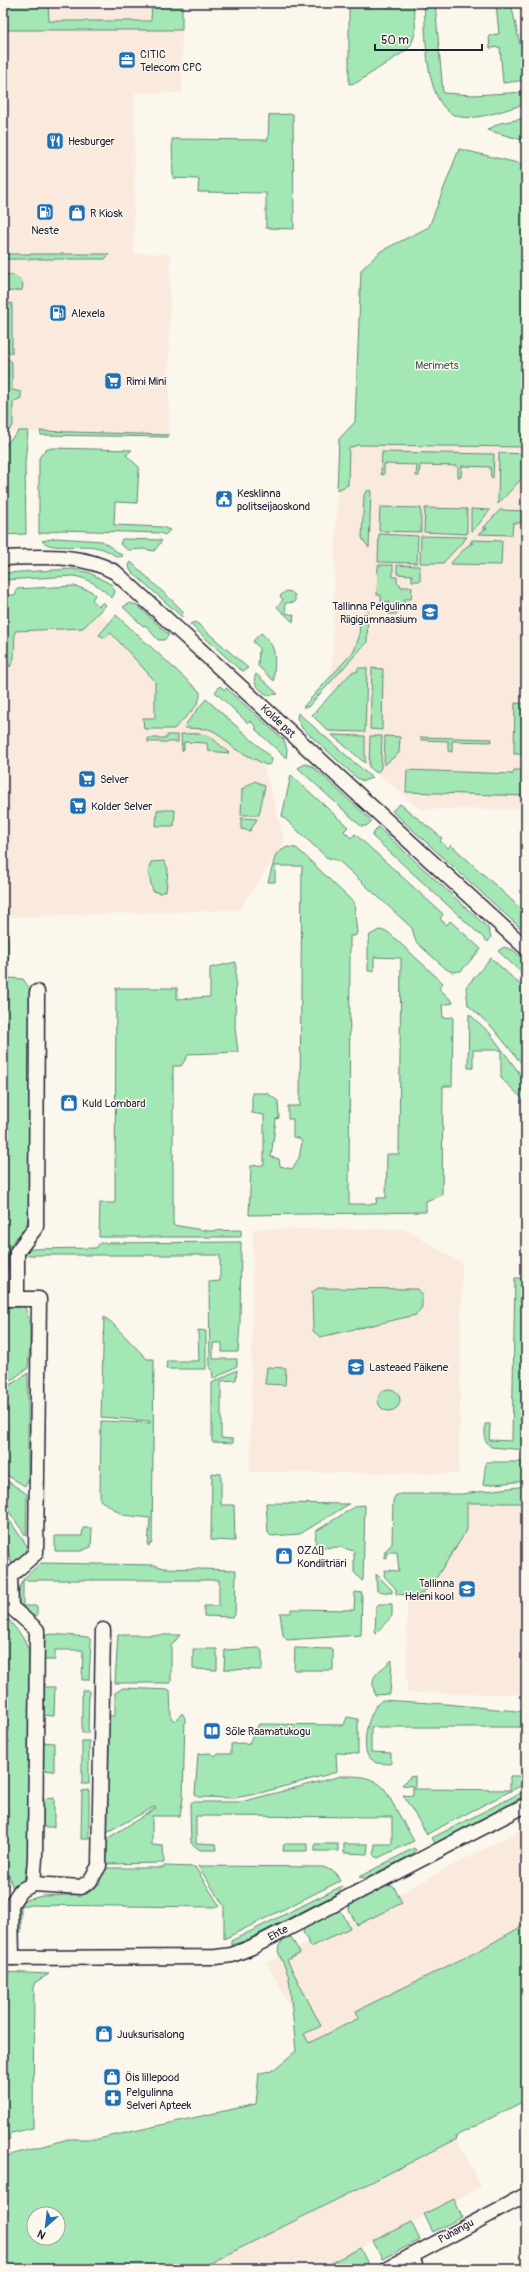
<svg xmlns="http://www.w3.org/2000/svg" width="529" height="2272" font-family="Pangolin,sans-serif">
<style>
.built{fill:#faeade}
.green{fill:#a3e8b4;stroke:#628578;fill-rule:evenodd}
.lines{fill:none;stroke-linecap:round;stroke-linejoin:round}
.minor-casing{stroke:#22223b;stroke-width:17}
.minor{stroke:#fbf7ec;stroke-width:14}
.labels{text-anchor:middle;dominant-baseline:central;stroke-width:3;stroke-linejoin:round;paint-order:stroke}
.poi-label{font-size:11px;fill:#22223b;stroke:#fbf7ec;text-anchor:start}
.park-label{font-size:11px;fill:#495d5f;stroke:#fbf7ec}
.street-label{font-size:11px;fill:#22223b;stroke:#fbf7ec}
</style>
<rect width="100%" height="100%" fill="#fbf7ec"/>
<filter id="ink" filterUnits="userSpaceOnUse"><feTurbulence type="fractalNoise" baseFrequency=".025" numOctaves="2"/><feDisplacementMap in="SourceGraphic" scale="8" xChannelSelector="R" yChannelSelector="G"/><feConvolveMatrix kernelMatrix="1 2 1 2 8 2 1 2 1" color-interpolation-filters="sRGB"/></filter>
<g filter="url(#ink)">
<g class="built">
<path d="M3,3H182V93H135L134,253L170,254L169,435L3,432Z"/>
<path d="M358,445L526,447V809H420L330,733L337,490L348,485L349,448Z"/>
<path d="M95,610L261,756L285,842L239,910L3,917V622Z"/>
<path d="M253,1229H404L462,1263L459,1474L250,1472Z"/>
<path d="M526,1496V1694L407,1693V1497Z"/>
<path d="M526,1827V1946L315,2056L267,1963Z"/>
<path d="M457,2139L481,2187L319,2269H199Z"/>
</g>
<g class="green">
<path d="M3,3H48L49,21H151L152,3H182V30H3Z"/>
<path d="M349,3H413C415,21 419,35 407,50L356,83L349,84Z"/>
<path d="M424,3H435L443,93L474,95L526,92V104C506,109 481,120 461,117C423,111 426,32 424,3Z"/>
<path d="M496,3H511L520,45L526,44V80L503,83L500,47L490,48L489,35L499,34Z"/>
<path d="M293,114L294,229L266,228V193L198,192L199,179L173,178L172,139L268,140L269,115Z"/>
<path d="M526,118V141L487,130L500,123Z"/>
<path d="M459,149L526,165V447L358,445L349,448L348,485L337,490L339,439L355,422L361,270L381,251L429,227Z"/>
<path d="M3,254H107L109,255L105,259H3Z"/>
<path d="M3,274C12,275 18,275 23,284L22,290L3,292Z"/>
<path d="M12,303V354L3,348V304Z"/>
<path d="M3,355L12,362V390L21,392V398L13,402V426L3,436Z"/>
<path d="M19,431H28L25,463L26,534L3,535V447Z"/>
<path d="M40,431L169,435L168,437L41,435Z"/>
<path d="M52,448L132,450L126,455L139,467L137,503L115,502L114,525L162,527L170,530L165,535L160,533L60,530L39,534V458L45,450Z"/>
<path d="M382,452L494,454L493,478H491L490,467L462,466L461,477H458V466L420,465L419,476H416L417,465L384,464V475L381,474Z"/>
<path d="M499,453L526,454V474L498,504Z"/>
<path d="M371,490L369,548L362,538L364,495L367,491Z"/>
<path d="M380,507L421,508V532L379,531Z"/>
<path d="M425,508L467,509V534L424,532Z"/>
<path d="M471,509L490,510L473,531H471Z"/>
<path d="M500,510L525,511V523H513L512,535L478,534L487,528H483Z"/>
<path d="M379,534L418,536L417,563L378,562Z"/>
<path d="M421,536L467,537L443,563H420Z"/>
<path d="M56,538L102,541L123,556L117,557C110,552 103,548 94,547C80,544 52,551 42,541Z"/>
<path d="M122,539L160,540L162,541L154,551L144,549L128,550L120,544Z"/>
<path d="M472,540L502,541L501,565L450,564L467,546L473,543H470Z"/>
<path d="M131,562L181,609L183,612L182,617L130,570L129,565Z"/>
<path d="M378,565H393V577H397V583L400,584L401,587H412L411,599H404V606L396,614H388L389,602L381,601V595H377Z"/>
<path d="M397,565L420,566V581H412V575L397,574Z"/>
<path d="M73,569L90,573L112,585L115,592L112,598C100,587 91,579 74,576L3,580V573Z"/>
<path d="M74,586L91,591L95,595L92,600L99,606L103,602L106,605L83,628L15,631L14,658L10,667L3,658V590H5L6,595H16V589Z"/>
<path d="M286,591L291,592L295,595V602L285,603L286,613L294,615L293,622L277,607L283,600L280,596Z"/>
<path d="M130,603L137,605L169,635L164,640H158L145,625L143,626L123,607Z"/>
<path d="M368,611L367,642L308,707H303L354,651L359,637L360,621Z"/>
<path d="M116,615L200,692C202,706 182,719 174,729H144L143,718H155V681L111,633L105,638L99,635Z"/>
<path d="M195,622L198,624L248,668L243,671L238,668L190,624Z"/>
<path d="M261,633C279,648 274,658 274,681L258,666L259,648L253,641Z"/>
<path d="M358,668H367L365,732L328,731L312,715L352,672H357Z"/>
<path d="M372,668L383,669L382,730L370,729Z"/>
<path d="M256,674L278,694L268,695C260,690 251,684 256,674Z"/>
<path d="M220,686L225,690L226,688L284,740L287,750L286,758L255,729L257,728L250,721L248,723L215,692Z"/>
<path d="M206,699L272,758L271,764L266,765L235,749L217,733L209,729L185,728L186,724Z"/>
<path d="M515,703L526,704V754H514Z"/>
<path d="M298,713L372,778L363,781L357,778L302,728L297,718Z"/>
<path d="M181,734C212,733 207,734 229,753L208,751L207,743L184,742V749L182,751Z"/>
<path d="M167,735H178V742H148V738H167Z"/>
<path d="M332,735L365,736V763Z"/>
<path d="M370,736H382L381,768L377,773L369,767Z"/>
<path d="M385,736L400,737L399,753L384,765Z"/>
<path d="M421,737L492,739L491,742L452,741V752L448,751V741L421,740Z"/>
<path d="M305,764L312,766L372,821L366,826H361L298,768Z"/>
<path d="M407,770L513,774L514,770H526V796L406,792Z"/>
<path d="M291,775L348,827L344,831L351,838L355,834L443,914L440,919L447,925L450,921L481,949L461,971L452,972L446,969L416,942L412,928L339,861L326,857L282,816Z"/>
<path d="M255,781L265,786L259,815H241L242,789Z"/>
<path d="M400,804L442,838L440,841L448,848L451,845L516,904L526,914V933L392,811Z"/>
<path d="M157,810H175L174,826H156Z"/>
<path d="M241,818L257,819L250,831L241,829Z"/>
<path d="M378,827L488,928L491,937L488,942L372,836Z"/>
<path d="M287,847L296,848L301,852L354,903L357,933L355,936H350L349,1204H376L377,1198H386L387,1154H399L401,958L374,957V971H368V942L370,935L379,930L388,932L443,983L439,988L453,1002V1003L442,1005L443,1018L453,1017L452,1086H443L442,1195L426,1201V1212L249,1215L251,1166L264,1165V1115L252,1113V1093H267L278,1101L279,1118L276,1119L271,1157L279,1159L280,1166L292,1169L299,1158L302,1142L299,1138L293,1137V1119H288V1106H300L302,866H275V882H268L276,854Z"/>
<path d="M164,861L168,869L166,891L159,893L153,891L148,872L151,862Z"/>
<path d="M3,909H7L9,978L23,979L32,992L29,1216L26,1226L9,1247L6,1283L3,1287Z"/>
<path d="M504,947L513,950L526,962V977L498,951Z"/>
<path d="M491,958L526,990V1069L492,1027L468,1005L466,987Z"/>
<path d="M236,962L235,1028L238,1052L189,1054L181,1066H173V1225L208,1231L241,1230V1237H99L100,1203H115L116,988H177V999L210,997V968Z"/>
<path d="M469,1014L489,1032L526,1082V1161L523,1099L501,1078V1050H473V1068H468Z"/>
<path d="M241,1242L240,1324L238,1352H222V1343H213V1359H237V1366L213,1379L212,1369H210L209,1282L220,1281V1255H24L30,1249L96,1248L100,1243Z"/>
<path d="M515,1278H526V1450L491,1447L485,1440V1424H490L489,1440L512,1441Z"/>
<path d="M318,1288L418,1289L422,1294V1307L416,1315L320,1337L313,1331L312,1292Z"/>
<path d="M3,1304H21C35,1314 29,1352 28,1368L3,1386Z"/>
<path d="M104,1317L111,1322L147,1359H154L152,1543L148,1546L150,1518L123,1515L100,1500L101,1421L150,1423V1421L101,1417Z"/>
<path d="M198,1330L206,1331V1369H166L167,1361H199Z"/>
<path d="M267,1367L286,1368L285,1385L265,1384Z"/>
<path d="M237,1370L236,1380L221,1381V1438L233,1439V1443L212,1442V1383Z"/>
<path d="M28,1373V1482L25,1486L3,1473V1390Z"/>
<circle cx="389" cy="1400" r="11"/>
<path d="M486,1462H526V1481L483,1485Z"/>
<path d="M212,1473L221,1474V1505H234L235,1541L211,1540Z"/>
<path d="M3,1478L27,1494L26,1536L3,1503Z"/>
<path d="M526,1486V1503H467V1530L433,1583L424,1592L416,1596L396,1594V1589L384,1576L385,1570L399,1571L397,1552H387V1558L384,1557L385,1551L392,1544L393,1501L395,1496L400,1494H462Z"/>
<path d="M266,1503L349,1504L300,1534L271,1536L268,1533Z"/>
<path d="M365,1505L363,1580L362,1581L354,1572V1551L340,1547L315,1548L316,1531L356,1506Z"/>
<path d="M3,1511L27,1546L25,1552L12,1565L3,1531Z"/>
<path d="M83,1528H92L91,1547L81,1551H55V1536H82Z"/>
<path d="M3,1560L7,1575L5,1615L24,1639L29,1651L28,1859L24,1880L18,1885L14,1893L3,1853Z"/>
<path d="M41,1563L154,1565L164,1568L236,1570L235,1615L233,1617L204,1616V1606H219V1580H23V1606H37V1616H28L19,1608C18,1579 20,1582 41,1563Z"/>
<path d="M376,1574L392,1590V1593L377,1591Z"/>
<path d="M355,1592L362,1593L361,1635L287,1640L283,1635L280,1613H291V1609L354,1610Z"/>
<path d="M379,1604H392V1616L375,1634L376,1607Z"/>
<path d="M52,1634L88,1637L91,1640L89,1680H82L83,1650H55V1660H40L46,1635Z"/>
<path d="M118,1635H180L171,1646V1683H115Z"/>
<path d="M259,1648L262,1651V1670L224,1669L225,1650Z"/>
<path d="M295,1648L332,1649L333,1652V1670H294Z"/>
<path d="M193,1649H217V1670L193,1669Z"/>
<path d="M392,1660L390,1694L375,1695C369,1674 377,1674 392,1660Z"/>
<path d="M42,1687H55L54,1716L41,1715Z"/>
<path d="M123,1688L170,1690L171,1718L175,1721L182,1713L185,1718L183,1798L180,1816H152V1845L163,1846L164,1863L105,1864V1840L156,1808L154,1807L105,1833L106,1716H115V1693Z"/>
<path d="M82,1690H89L88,1733H82Z"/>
<path d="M382,1700L446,1704L526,1712V1727H371V1752L391,1753V1764L376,1763C373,1760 369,1758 367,1754C362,1739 369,1710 382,1700Z"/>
<path d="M347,1717L358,1719V1754L336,1753L337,1772L256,1794L234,1798L198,1797L195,1795L198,1754L210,1753L215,1757L218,1754H231V1744L243,1743L248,1745L259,1724L344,1725Z"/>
<rect x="82" y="1741" width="7" height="43"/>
<path d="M41,1742L54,1743V1771L41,1770Z"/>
<path d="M341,1776C359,1776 371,1776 384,1788L414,1841L378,1858L374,1856L375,1844H392V1817L196,1816V1843L216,1844L217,1850H200L191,1843L190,1805L192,1802H241Z"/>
<path d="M415,1776V1789L510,1790V1776H526V1783L427,1834L403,1795L413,1796V1786L402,1785L410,1777Z"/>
<path d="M89,1790V1839H81L82,1791Z"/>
<path d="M526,1790V1795L435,1843L432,1838Z"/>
<path d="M54,1798V1827H41V1799Z"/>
<path d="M284,1844H307V1851H283Z"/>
<rect x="315" y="1844" width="23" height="7"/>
<path d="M344,1844H368L367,1854L344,1853Z"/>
<path d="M414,1848L416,1850L413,1854L366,1878L359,1877Z"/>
<path d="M164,1866L195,1867L219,1905L218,1907L21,1905V1932L16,1934L17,1906L22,1901L43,1896L87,1894L100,1883V1868H164Z"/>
<path d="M198,1866L323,1867L335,1872L340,1881L224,1939V1906Z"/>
<path d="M389,1885L394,1887L402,1903L357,1925L349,1910L350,1904Z"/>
<path d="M342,1886L339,1892L336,1894L245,1941L231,1945V1941Z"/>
<path d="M338,1910L343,1914L350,1928L311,1947L303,1932L305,1927Z"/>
<path d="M526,1924V2100L456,2136L457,2139L199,2269H3V2157L68,2139H98L256,2104L259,2073L272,2071L296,2051L289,1977L278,1951L279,1946L284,1938L291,1937L300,1953L287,1960L321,2026L304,2034L309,2043L359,2018L356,2011L478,1951ZM34,2214H58V2238H34Z"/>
<path d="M3,1972L49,1974L34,1983L33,2128L11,2133L9,2135L10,2139L3,2141Z"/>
<path d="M454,2199L462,2217L433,2232L424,2214Z"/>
<path d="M411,2222L420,2240L382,2259L373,2241Z"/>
<path d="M360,2248L369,2266L363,2269H330L327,2265Z"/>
</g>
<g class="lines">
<defs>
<g id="minor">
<path d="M3,558C40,557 81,553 115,572L526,948"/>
<path d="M3,1299H39L36,1553L10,1576L11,1607L37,1630L35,1858L33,1884L20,1891L11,1905L12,1958"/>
<path d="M17,1299V1252L36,1227L37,992"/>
<path d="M33,1884L81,1887L90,1881L99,1866L103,1630"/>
<path d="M3,1958L216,1957L232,1955L252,1947L526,1805"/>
<path d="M411,2256L417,2269"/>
<path d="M387,2269L526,2195"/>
</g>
</defs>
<use href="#minor" class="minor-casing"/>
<use href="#minor" class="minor"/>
</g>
</g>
<defs>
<symbol id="office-square" viewBox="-11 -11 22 22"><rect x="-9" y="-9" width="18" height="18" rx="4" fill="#1f6fb2" stroke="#fbf7ec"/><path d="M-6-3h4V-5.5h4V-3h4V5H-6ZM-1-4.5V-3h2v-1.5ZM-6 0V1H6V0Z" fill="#fff"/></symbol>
<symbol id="restaurant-square" viewBox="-11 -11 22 22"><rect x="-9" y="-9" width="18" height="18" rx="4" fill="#1f6fb2" stroke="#fbf7ec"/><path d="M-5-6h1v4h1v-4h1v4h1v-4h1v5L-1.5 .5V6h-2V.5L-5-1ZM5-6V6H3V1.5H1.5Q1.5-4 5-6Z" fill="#fff"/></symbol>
<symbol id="fuel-square" viewBox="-11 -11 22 22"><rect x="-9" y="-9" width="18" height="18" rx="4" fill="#1f6fb2" stroke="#fbf7ec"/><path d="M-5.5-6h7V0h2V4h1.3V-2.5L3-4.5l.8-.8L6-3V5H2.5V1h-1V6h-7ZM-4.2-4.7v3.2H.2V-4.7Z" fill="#fff"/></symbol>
<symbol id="shop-square" viewBox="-11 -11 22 22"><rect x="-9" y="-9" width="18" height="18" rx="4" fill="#1f6fb2" stroke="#fbf7ec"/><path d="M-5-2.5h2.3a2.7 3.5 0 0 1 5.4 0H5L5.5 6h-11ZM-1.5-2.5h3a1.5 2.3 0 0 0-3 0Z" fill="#fff"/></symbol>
<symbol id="supermarket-square" viewBox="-11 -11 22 22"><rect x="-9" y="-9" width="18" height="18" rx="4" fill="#1f6fb2" stroke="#fbf7ec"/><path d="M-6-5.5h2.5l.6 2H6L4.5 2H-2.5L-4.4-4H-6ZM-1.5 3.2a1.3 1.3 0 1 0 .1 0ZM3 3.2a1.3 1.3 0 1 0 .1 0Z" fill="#fff"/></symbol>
<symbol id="civic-square" viewBox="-11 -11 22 22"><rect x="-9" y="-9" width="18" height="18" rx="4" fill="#1f6fb2" stroke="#fbf7ec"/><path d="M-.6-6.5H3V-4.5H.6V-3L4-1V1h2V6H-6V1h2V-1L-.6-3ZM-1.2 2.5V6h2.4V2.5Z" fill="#fff"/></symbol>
<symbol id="school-square" viewBox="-11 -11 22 22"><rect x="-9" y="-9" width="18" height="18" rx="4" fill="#1f6fb2" stroke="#fbf7ec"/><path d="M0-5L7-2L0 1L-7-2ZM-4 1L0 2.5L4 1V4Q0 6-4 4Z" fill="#fff"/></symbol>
<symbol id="library-square" viewBox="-11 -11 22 22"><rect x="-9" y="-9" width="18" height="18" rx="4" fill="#1f6fb2" stroke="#fbf7ec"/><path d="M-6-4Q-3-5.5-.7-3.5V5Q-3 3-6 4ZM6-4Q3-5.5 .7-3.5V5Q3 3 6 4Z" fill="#fff"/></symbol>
<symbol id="pharmacy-square" viewBox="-11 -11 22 22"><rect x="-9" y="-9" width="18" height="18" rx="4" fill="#1f6fb2" stroke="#fbf7ec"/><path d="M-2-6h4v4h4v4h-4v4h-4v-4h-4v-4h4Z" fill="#fff"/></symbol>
</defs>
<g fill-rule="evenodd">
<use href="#office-square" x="117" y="50" width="20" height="20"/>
<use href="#restaurant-square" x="45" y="131" width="20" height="20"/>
<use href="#fuel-square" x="35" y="202" width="20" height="20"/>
<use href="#shop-square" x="67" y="203" width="20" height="20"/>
<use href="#fuel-square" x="48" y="303" width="20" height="20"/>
<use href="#supermarket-square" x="103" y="371" width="20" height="20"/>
<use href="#civic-square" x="214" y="489" width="20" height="20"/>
<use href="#school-square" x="420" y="602" width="20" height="20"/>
<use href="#supermarket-square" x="77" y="769" width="20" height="20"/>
<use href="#supermarket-square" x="68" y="796" width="20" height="20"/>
<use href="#shop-square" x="59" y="1093" width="20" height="20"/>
<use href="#school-square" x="346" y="1357" width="20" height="20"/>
<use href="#shop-square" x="274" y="1546" width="20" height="20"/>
<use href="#school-square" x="457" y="1579" width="20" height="20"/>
<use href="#library-square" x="202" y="1721" width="20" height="20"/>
<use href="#shop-square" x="94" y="2024" width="20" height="20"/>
<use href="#shop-square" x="102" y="2067" width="20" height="20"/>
<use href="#pharmacy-square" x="103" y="2088" width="20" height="20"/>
</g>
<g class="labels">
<g class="poi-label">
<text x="140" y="54">CITIC<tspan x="140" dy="13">Telecom CPC</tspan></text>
<text x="68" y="141">Hesburger</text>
<text x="90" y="213">R Kiosk</text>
<text x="45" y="230" text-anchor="middle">Neste</text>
<text x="71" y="313">Alexela</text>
<text x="126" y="381">Rimi Mini</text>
<text x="237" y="493">Kesklinna<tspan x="237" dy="13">politseijaoskond</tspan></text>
<text x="417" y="606" text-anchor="end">Tallinna Pelgulinna<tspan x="417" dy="13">Riigigümnaasium</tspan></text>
<text x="100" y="779">Selver</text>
<text x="91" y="806">Kolder Selver</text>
<text x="82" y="1103">Kuld Lombard</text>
<text x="369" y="1367">Lasteaed Päikene</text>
<text x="297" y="1550">OZ∆[]<tspan x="297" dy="13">Kondiitriäri</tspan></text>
<text x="454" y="1583" text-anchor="end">Tallinna<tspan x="454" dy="13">Heleni kool</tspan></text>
<text x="225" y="1731">Sõle Raamatukogu</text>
<text x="117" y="2034">Juuksurisalong</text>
<text x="125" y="2077">Öis lillepood</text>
<text x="126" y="2092">Pelgulinna<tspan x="126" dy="13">Selveri Apteek</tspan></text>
</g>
<g class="park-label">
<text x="437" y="365">Merimets</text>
</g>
<g class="street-label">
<text transform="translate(278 721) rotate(43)">Kolde pst</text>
<text transform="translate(278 1933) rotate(-28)">Ehte</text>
<text transform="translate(456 2231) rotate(-29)">Puhangu</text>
</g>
</g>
<rect width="529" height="2272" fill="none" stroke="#fbf7ec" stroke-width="16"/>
<rect x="8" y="8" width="513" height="2256" fill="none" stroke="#22223b" stroke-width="1.5" filter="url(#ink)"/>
<g transform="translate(46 2226) rotate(208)"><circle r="19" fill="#fbf7ec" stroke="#a4a2a5"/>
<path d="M0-3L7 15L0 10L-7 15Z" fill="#1f6fb2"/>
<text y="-6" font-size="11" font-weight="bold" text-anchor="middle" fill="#22223b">N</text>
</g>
<path d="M375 44v6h107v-6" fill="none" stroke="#22223b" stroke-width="2"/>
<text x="381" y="44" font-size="12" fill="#22223b" stroke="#fbf7ec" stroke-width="3" paint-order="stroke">50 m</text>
</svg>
